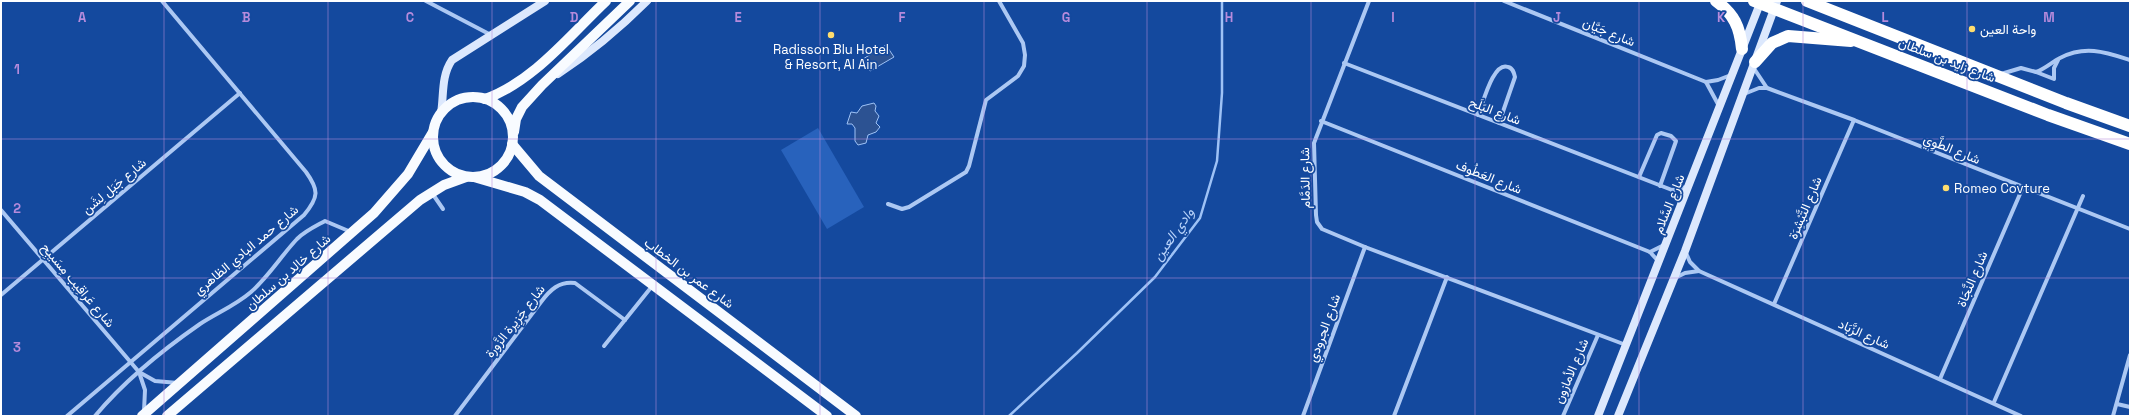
<svg xmlns="http://www.w3.org/2000/svg" width="2131" height="417" font-family="'Space Grotesk',Vazirmatn,sans-serif">
<style>
.green{fill:#2862bc}
.water{fill:#2c5292;stroke:#9ec2f6}
.lines{fill:none;stroke-linecap:round;stroke-linejoin:round}
.stream{stroke:#9ec2f6;stroke-width:2.5}
.street{stroke:#acc8f3;stroke-width:4}
.secondary{stroke:#dce8fd;stroke-width:8}
.primary{stroke:#f8fbff;stroke-width:10}
.highway{stroke:#fff;stroke-width:12}
.grid{fill:none;stroke:#b68bdc;stroke-width:1;stroke-opacity:0.55}
.poi-dot{fill:#ffdd6e;stroke:#14499e;stroke-width:1.5}
.labels{text-anchor:middle;dominant-baseline:central;stroke-width:3.5;stroke-linejoin:round;paint-order:stroke}
.poi-label{font-size:13px;fill:#fff;stroke:#14499e;text-anchor:start}
.street-label{font-size:13px;fill:#fff;stroke:#14499e}
.water-label{font-size:14px;font-style:italic;fill:#b9d3fa;stroke:#14499e}
.grid-label{font-size:13px;text-anchor:middle;font-weight:bold;fill:#b68bdc;stroke:#14499e;stroke-width:3.5;stroke-linejoin:round;paint-order:stroke}
</style>
<rect width="100%" height="100%" fill="#14499e"/>
<path class="green" d="M818,128L864,207L827,229L781,150Z"/>
<g class="water">
<path d="M886,45L894,57L870,71L863,59Z"/>
<path d="M874,103L876,106L875,111L879,116L876,123L880,127L876,132L868,135L866,143L858,145L855,141V128L852,124H847L851,112L857,113L862,106Z"/>
</g>
<g class="lines">
<path class="stream" d="M1009,416L1077,353L1155,277L1200,218L1217,161L1222,93V1"/>
<g class="street">
<path d="M426,1L491,35"/>
<path d="M1369,1L1314,143L1316,215L1317,222L1322,229L1365,247L1626,345"/>
<path d="M1504,1L1706,82L1718,80L1731,75"/>
<path d="M1344,63L1672,190L1687,187"/>
<path d="M1753,67L1767,88"/>
<path d="M2036,72L2054,79V68L2058,60"/>
<path d="M2001,74L2021,68L2036,72C2045,69 2052,62 2060,58C2085,45 2105,52 2130,60"/>
<path d="M1706,82L1719,106"/>
<path d="M1744,94L1759,88H1767L1854,120L2130,229"/>
<path d="M1478,115C1483,104 1493,61 1508,67C1513,68 1514,73 1515,77L1499,123"/>
<path d="M1321,121L1650,252L1659,262"/>
<path d="M1639,177L1657,135L1661,133L1671,136L1676,141L1675,144L1660,186"/>
<path d="M1672,190L1681,205"/>
<path d="M432,193L443,209"/>
<path d="M888,204L902,209L909,207L966,172L969,166L986,100L1018,76L1024,66L1025,55L1023,43L999,1"/>
<path d="M1,210L139,372L155,381L178,383"/>
<path d="M1650,252L1664,245"/>
<path d="M1686,253L1690,262L1699,271L2021,416"/>
<path d="M1675,278L1685,273L1699,271"/>
<path d="M1,295L240,93"/>
<path d="M1774,304L1854,120"/>
<path d="M604,346L653,285"/>
<path d="M140,375L145,390L144,411"/>
<path d="M1940,379L2023,187"/>
<path d="M1994,402L2083,196"/>
<path d="M2117,404L2130,407"/>
<path d="M67,416L304,215C319,197 319,190 306,172L162,1"/>
<path d="M95,416C126,379 161,351 200,324C217,313 236,305 251,292C269,276 281,256 297,239C305,231 316,226 325,221L351,232"/>
<path d="M455,416L541,302C550,290 559,281 575,283L625,320"/>
<path d="M1303,416L1365,247"/>
<path d="M1394,416L1447,277"/>
<path d="M1563,416L1598,335"/>
<path d="M2113,416L2130,355"/>
</g>
<g class="secondary">
<path d="M558,74C590,53 619,29 647,1"/>
<path d="M441,113C444,95 441,76 452,60L545,1"/>
<path d="M1598,416L1761,1"/>
<path d="M1618,416L1685,251L1777,1"/>
</g>
<g class="primary">
<circle cx="473" cy="137" r="40"/>
<path d="M485,99C533,82 570,35 606,1"/>
<path d="M514,132L516,119L522,107L542,85L630,1"/>
<path d="M512,144L539,176L856,416"/>
<path d="M474,177L525,192L540,200L827,416"/>
<path d="M142,416L374,213L408,174L433,132"/>
<path d="M167,416L420,200L444,185L466,177"/>
</g>
<g class="highway">
<path d="M1716,1C1734,14 1740,27 1742,49"/>
<path d="M1754,1L2048,115L2130,144"/>
<path d="M1807,1L2066,103L2130,126"/>
<path d="M1755,62L1772,43L1788,36L1851,41"/>
</g>
</g>
<path class="grid" d="M164,1V416M328,1V416M492,1V416M656,1V416M820,1V416M984,1V416M1147,1V416M1311,1V416M1475,1V416M1639,1V416M1803,1V416M1967,1V416M1,139H2130M1,278H2130"/>
<g class="poi-dot">
<circle cx="1972" cy="29" r="4"/>
<circle cx="831" cy="35" r="4"/>
<circle cx="1946" cy="188" r="4"/>
</g>
<g class="labels">
<g class="poi-label">
<text x="1980" y="29">واحة العين</text>
<text x="831" y="49" text-anchor="middle">Radisson Blu Hotel<tspan x="831" dy="15">&amp; Resort, Al Ain</tspan></text>
<text x="1954" y="188">Romeo Covture</text>
</g>
<g class="street-label">
<text transform="translate(1609 32) rotate(22)">شارع جَيَّان</text>
<text transform="translate(1947 60) rotate(21)">شارع زايد بن سلطان</text>
<text transform="translate(1495 111) rotate(21)">شارع البَلَح</text>
<text transform="translate(1952 149) rotate(22)">شارع الطَّوِي</text>
<text transform="translate(1489 177) rotate(22)">شارع العَطُوف</text>
<text transform="translate(1305 178) rotate(-91)">شارع الدَمَّام</text>
<text transform="translate(114 186) rotate(-40)">شارع جَبَل لِشَن</text>
<text transform="translate(1669 204) rotate(-68)">شارع السَّلام</text>
<text transform="translate(1805 208) rotate(-67)">شارع التَّبْشِرَة</text>
<text transform="translate(246 250) rotate(-40)">شارع حمد البادي الظاهري</text>
<text transform="translate(288 272) rotate(-41)">شارع خالِد بن سلطان</text>
<text transform="translate(689 273) rotate(37)">شارع عمر بن الخطاب</text>
<text transform="translate(1972 279) rotate(-67)">شارع النَّجَاة</text>
<text transform="translate(78 285) rotate(50)">شارع عَراقِيب مِسَيبِح</text>
<text transform="translate(515 321) rotate(-52)">شارع جَزِيرة الزَّورة</text>
<text transform="translate(1324 328) rotate(-70)">شارع الجرودي</text>
<text transform="translate(1864 334) rotate(24)">شارع الزَّبَاد</text>
<text transform="translate(1571 371) rotate(-67)">شارع الأمازون</text>
</g>
<g class="water-label">
<text transform="translate(1173 234) rotate(-55)">وادي العين</text>
</g>
</g>
<g class="grid-label">
<text x="82" y="22">A</text>
<text x="246" y="22">B</text>
<text x="410" y="22">C</text>
<text x="574" y="22">D</text>
<text x="738" y="22">E</text>
<text x="902" y="22">F</text>
<text x="1066" y="22">G</text>
<text x="1229" y="22">H</text>
<text x="1393" y="22">I</text>
<text x="1557" y="22">J</text>
<text x="1721" y="22">K</text>
<text x="1885" y="22">L</text>
<text x="2049" y="22">M</text>
<text x="17" y="74">1</text>
<text x="17" y="213">2</text>
<text x="17" y="352">3</text>
</g>
<rect width="2131" height="417" fill="none" stroke="#ffffff" stroke-width="4"/>
</svg>
